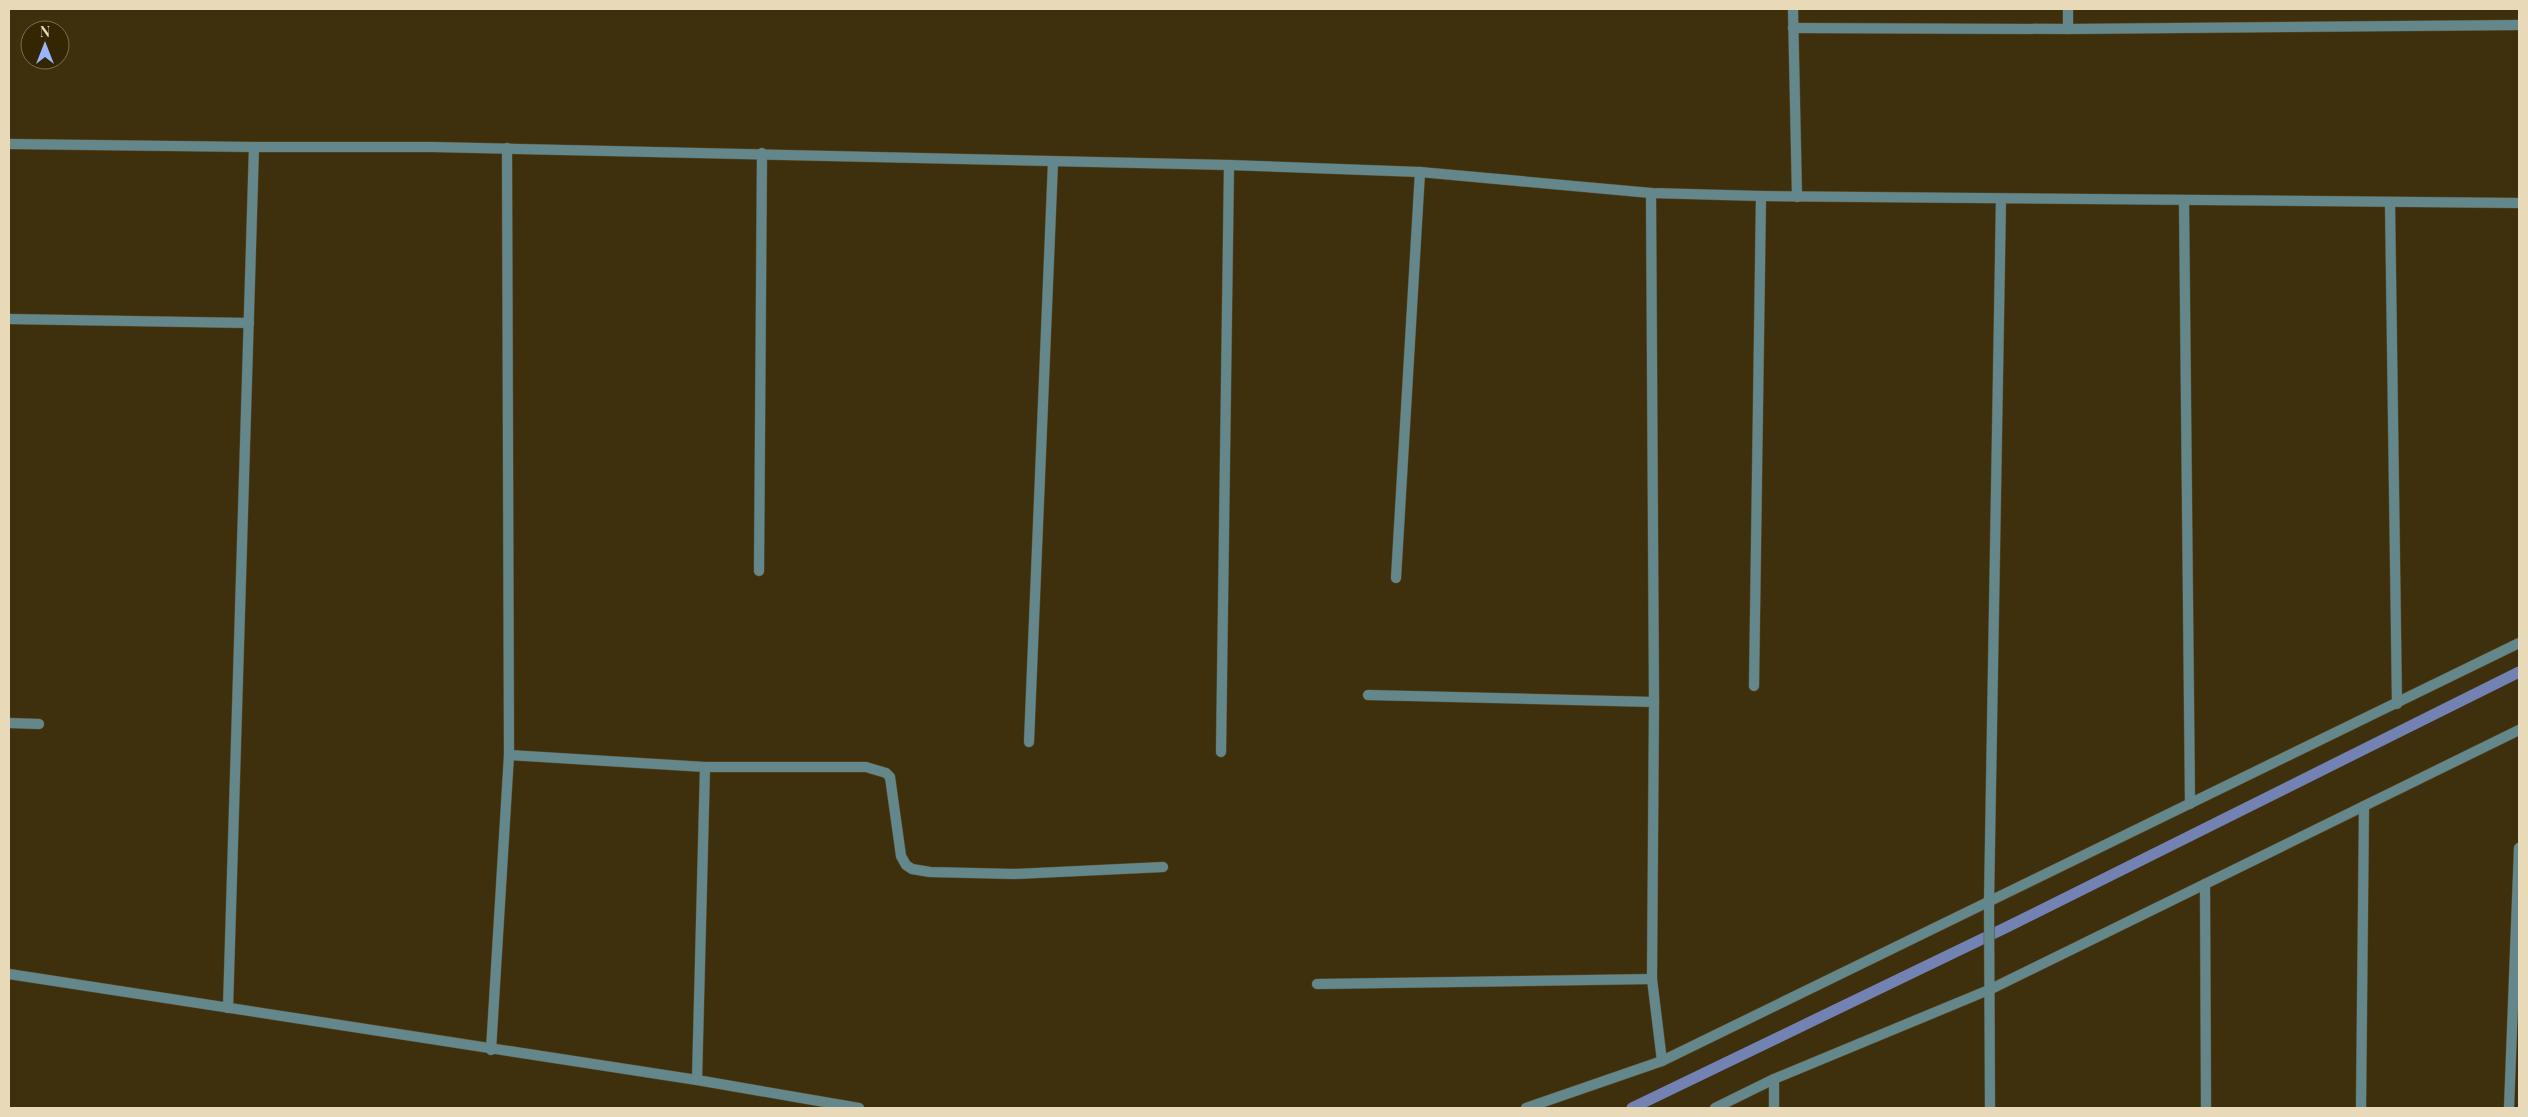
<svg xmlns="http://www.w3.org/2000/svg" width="2528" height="1117" font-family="'Playfair Display',serif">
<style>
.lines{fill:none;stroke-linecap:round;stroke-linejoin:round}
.stream{stroke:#7283b3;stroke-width:11}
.street-casing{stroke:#5d4e2c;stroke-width:11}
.street{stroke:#63878b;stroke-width:10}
</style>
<rect width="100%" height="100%" fill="#3f300d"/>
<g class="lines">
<path class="stream" d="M1632,1108L2007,927L2519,672"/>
<defs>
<g id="street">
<path d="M1793,9L1797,197"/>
<path d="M1793,28L2068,29L2519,25"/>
<path d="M2068,29V9"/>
<path d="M9,144L254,147H433L1229,165L1420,172L1651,193L1761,196L2519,203"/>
<path d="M1651,193L1654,702"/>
<path d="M2184,201L2190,804"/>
<path d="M2390,202L2397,704"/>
<path d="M9,319L249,323"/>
<path d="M759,571L762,153"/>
<path d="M1396,578L1420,172"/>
<path d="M1754,686L1761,196"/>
<path d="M1368,695L1654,702L1652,979L1662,1061"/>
<path d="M9,723L39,724"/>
<path d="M1029,742L1053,162"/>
<path d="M1221,752L1229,165"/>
<path d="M509,755L705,767H866L886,773L890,777L901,856L906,865L912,869L930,872L1014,874L1163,867"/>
<path d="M2205,884L2206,1108"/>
<path d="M9,974L697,1080L859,1108"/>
<path d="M1317,984L1652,979"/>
<path d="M228,1008L254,147"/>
<path d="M491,1050L509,755L507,148"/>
<path d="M1774,1079V1108"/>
<path d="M697,1080L705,767"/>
<path d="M1526,1108L1662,1061L2519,643"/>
<path d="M1715,1108L1774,1079L1991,989L2519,730"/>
<path d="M1990,1108L1989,902L2001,199"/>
<path d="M2361,1108L2364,806"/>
<path d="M2509,1108L2519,848"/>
</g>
</defs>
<use href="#street" class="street-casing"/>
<use href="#street" class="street"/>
</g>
<rect width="2528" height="1117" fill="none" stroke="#e8d9b9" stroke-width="20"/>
<g transform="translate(45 45)"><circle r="24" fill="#342602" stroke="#7c6e4b"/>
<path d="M0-4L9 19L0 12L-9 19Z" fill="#97b6fd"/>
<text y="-8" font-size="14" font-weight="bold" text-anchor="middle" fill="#e8d9b9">N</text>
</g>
</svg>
